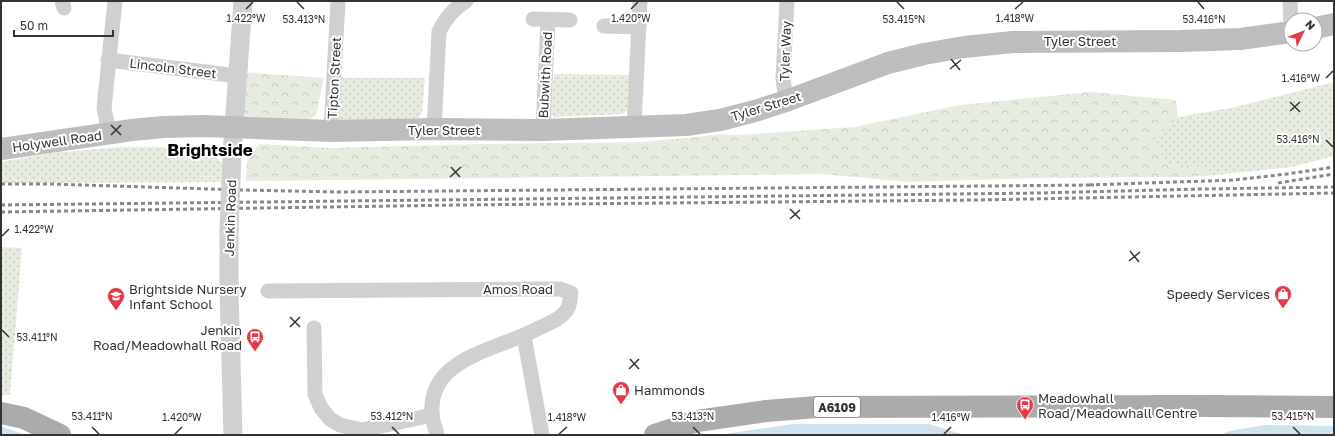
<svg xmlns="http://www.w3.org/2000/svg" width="1335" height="436" font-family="'Golos Text',sans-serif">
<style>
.grass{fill:url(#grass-dots)}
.forest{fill:url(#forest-crowns)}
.water{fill:#cfe2ee}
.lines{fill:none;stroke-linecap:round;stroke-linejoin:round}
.minor{stroke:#d0d0d0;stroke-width:15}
.tertiary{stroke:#d0d0d0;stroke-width:19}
.secondary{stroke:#bdbdbd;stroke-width:22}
.primary{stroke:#ababab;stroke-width:22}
.rail{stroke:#888;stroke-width:3;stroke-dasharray:4 3;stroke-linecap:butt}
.tertiary-bridge{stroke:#d0d0d0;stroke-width:19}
.ticks{fill:none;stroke:#333;stroke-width:1.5}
.labels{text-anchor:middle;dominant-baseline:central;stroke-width:4;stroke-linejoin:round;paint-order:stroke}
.shield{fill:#fff;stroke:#707070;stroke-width:1}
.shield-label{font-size:12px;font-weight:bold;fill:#333}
.street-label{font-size:13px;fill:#333;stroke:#fff}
.poi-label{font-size:13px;fill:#333;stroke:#fff;text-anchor:start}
.district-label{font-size:17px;font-weight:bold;fill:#000;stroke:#fff}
.ticks-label{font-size:10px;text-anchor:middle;fill:#333;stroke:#fff;stroke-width:4;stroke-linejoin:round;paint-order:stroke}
</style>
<defs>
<pattern id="grass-dots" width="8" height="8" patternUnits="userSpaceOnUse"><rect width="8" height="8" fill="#e6ecdf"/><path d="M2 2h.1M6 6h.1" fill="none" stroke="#c6cbc0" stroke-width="1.8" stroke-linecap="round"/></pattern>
<pattern id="forest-crowns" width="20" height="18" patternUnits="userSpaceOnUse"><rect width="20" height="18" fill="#e6ecdf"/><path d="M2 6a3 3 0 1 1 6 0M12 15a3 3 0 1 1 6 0" fill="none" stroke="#c6cbc0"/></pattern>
</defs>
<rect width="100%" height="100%" fill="#fff"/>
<g class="grass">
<path d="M554,74L630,75L627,111L623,114L554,117L551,113Z"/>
<path d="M339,78H425L422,113L418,118L340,121L337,118Z"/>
<path d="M1334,82V156L1292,167L1207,176V167L1169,165L1152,140L1178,117L1236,107Z"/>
<path d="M119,147H205L222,163L221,182L1,183V162L53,153Z"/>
<path d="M1,247L22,248L10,395H1Z"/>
</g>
<g class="forest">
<path d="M242,72L324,78L316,115L308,121L248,116L242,114Z"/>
<path d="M1090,92L1176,100L1178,117L1152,140L1169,165L1207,167V176L1182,177L1038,178L909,182L822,174L246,181L247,160L259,144L329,148L484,144L642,142L707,136L719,134L740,135L854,127L960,105Z"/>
</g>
<g class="water">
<path d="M793,424H929L965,435H717Z"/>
<path d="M1264,425L1334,426V435H1220L1230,431Z"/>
<path d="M1,426L25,435H1Z"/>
</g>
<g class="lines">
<g class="minor">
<path d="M62,1L64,8"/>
<path d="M1290,1L1291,32"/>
<path d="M533,19L570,20"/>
<path d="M604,26L639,27"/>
<path d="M108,60L238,76"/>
<path d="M786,101L783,79L787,1"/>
<path d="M634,127L640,1"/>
<path d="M434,129L439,32C445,18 453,9 466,1"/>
<path d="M543,130L548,20"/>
<path d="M331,131L338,1"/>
<path d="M109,133L104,108L115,1"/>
<path d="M268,291L535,289H560L571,293C570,298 570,304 568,308C563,318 550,323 541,327C528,334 515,339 501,344C468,357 429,371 432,414C432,421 436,429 437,435"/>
<path d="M314,328L315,394L321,408L330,419L340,425L362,430L432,415"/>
<path d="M524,336L542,435"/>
</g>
<g class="tertiary">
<path d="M232,154L243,1"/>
<path d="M229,230V290L233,435"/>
</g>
<g class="secondary">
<path d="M1315,28L1334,24"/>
<path d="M1,149L132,130L163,127L203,126L331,131L434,129L543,130L686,125L720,120L755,111L786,101L888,63L924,54L964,47L1013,42L1181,41L1240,39L1291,32"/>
</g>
<g class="primary">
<path d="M1,413L24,418L60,435"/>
<path d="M655,435L697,421L766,411L817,407L1204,406L1334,407"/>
</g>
<g class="rail">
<path d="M1278,183L1334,174"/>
<path d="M1,184H51L242,190L338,192L1094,185"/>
<path d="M1089,185L1234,180L1287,174L1334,167"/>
<path d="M1,205L1039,193L1201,189L1334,187"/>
<path d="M1,212L459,205L978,200L1334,193"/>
</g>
<path class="tertiary-bridge" d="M229,230L232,154"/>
</g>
<path class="ticks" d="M297,2L304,9M897,2L904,9M1198,2L1204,9M246,9L253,2M631,9L638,2M1015,9L1023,2M951,59L960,70M950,69L961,60M1326,78L1333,71M1290,102L1300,112M1290,111L1300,102M111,125L121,135M111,135L121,125M1326,140L1333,147M451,167L460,177M450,177L461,167M790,209L800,219M790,219L800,210M2,236L9,229M1130,251L1139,262M1129,261L1140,252M290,317L300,327M290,327L300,317M2,330L9,337M630,359L639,369M629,369L639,359M92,427L99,434M392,427L399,434M693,427L700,434M1293,427L1300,434M175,434L182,427M559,434L567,427M944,434L951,427"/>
<defs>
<symbol id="shop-pin" viewBox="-11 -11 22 30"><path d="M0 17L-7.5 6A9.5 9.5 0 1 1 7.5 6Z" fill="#e63946" stroke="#fff"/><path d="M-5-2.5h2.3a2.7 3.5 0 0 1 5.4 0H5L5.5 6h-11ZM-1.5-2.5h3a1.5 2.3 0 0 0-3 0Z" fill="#fff"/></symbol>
<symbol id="school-pin" viewBox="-11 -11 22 30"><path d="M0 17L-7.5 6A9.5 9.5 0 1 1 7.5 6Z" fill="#e63946" stroke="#fff"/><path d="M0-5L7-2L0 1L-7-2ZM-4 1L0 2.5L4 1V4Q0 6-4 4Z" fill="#fff"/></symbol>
<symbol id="bus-pin" viewBox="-11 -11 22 30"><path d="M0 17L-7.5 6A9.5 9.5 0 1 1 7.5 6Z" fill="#e63946" stroke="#fff"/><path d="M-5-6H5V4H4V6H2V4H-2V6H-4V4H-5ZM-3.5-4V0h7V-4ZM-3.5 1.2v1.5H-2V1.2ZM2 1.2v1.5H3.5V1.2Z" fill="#fff"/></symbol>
</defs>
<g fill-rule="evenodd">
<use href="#shop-pin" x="1273" y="284" width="20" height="27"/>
<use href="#school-pin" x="106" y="286" width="20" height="27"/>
<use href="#bus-pin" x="245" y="327" width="20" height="27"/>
<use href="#shop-pin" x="611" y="380" width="20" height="27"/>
<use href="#bus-pin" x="1015" y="395" width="20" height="27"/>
</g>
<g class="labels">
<rect class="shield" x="814" y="397" width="46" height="20" rx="3"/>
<g class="shield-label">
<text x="837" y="407">A6109</text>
</g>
<g class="street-label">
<text x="1080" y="41">Tyler Street</text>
<text transform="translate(785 51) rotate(-88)">Tyler Way</text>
<text transform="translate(173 68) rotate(7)">Lincoln Street</text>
<text transform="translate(545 75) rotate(-87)">Bubwith Road</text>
<text transform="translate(334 78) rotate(-87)">Tipton Street</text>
<text transform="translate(766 106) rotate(-17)">Tyler Street</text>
<text x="444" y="130">Tyler Street</text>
<text transform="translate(57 141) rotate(-8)">Holywell Road</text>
<text transform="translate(230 218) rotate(-88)">Jenkin Road</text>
<text x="518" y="289">Amos Road</text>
</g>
<g class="poi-label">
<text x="129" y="289">Brightside Nursery<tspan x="129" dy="15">Infant School</tspan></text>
<text x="1270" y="294" text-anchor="end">Speedy Services</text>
<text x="242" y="330" text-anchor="end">Jenkin<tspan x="242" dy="15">Road/Meadowhall Road</tspan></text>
<text x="634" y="390">Hammonds</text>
<text x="1038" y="398">Meadowhall<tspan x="1038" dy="15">Road/Meadowhall Centre</tspan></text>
</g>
<g class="district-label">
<text x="210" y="149">Brightside</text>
</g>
</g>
<g class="ticks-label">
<text x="246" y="22">1.422°W</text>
<text x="631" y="22">1.420°W</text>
<text x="1015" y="22">1.418°W</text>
<text x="1204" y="23">53.416°N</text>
<text x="304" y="23">53.413°N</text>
<text x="904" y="23">53.415°N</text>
<text x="1301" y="82">1.416°W</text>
<text x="1298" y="143">53.416°N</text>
<text x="34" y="233">1.422°W</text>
<text x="37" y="341">53.411°N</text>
<text x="92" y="420">53.411°N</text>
<text x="392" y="420">53.412°N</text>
<text x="693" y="420">53.413°N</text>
<text x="1293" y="420">53.415°N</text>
<text x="182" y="421">1.420°W</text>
<text x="567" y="421">1.418°W</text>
<text x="951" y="421">1.416°W</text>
</g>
<rect width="1335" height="436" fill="none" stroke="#333333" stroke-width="4"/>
<g transform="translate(1303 32) rotate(47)"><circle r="19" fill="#ffffff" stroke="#adadad"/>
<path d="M0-3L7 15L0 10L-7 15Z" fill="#e63946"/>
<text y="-6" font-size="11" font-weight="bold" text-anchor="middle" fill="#333333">N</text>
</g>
<path d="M14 30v6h99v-6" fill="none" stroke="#333333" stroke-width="2"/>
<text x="20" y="30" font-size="12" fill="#333333" stroke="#ffffff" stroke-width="3" paint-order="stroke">50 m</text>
</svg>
